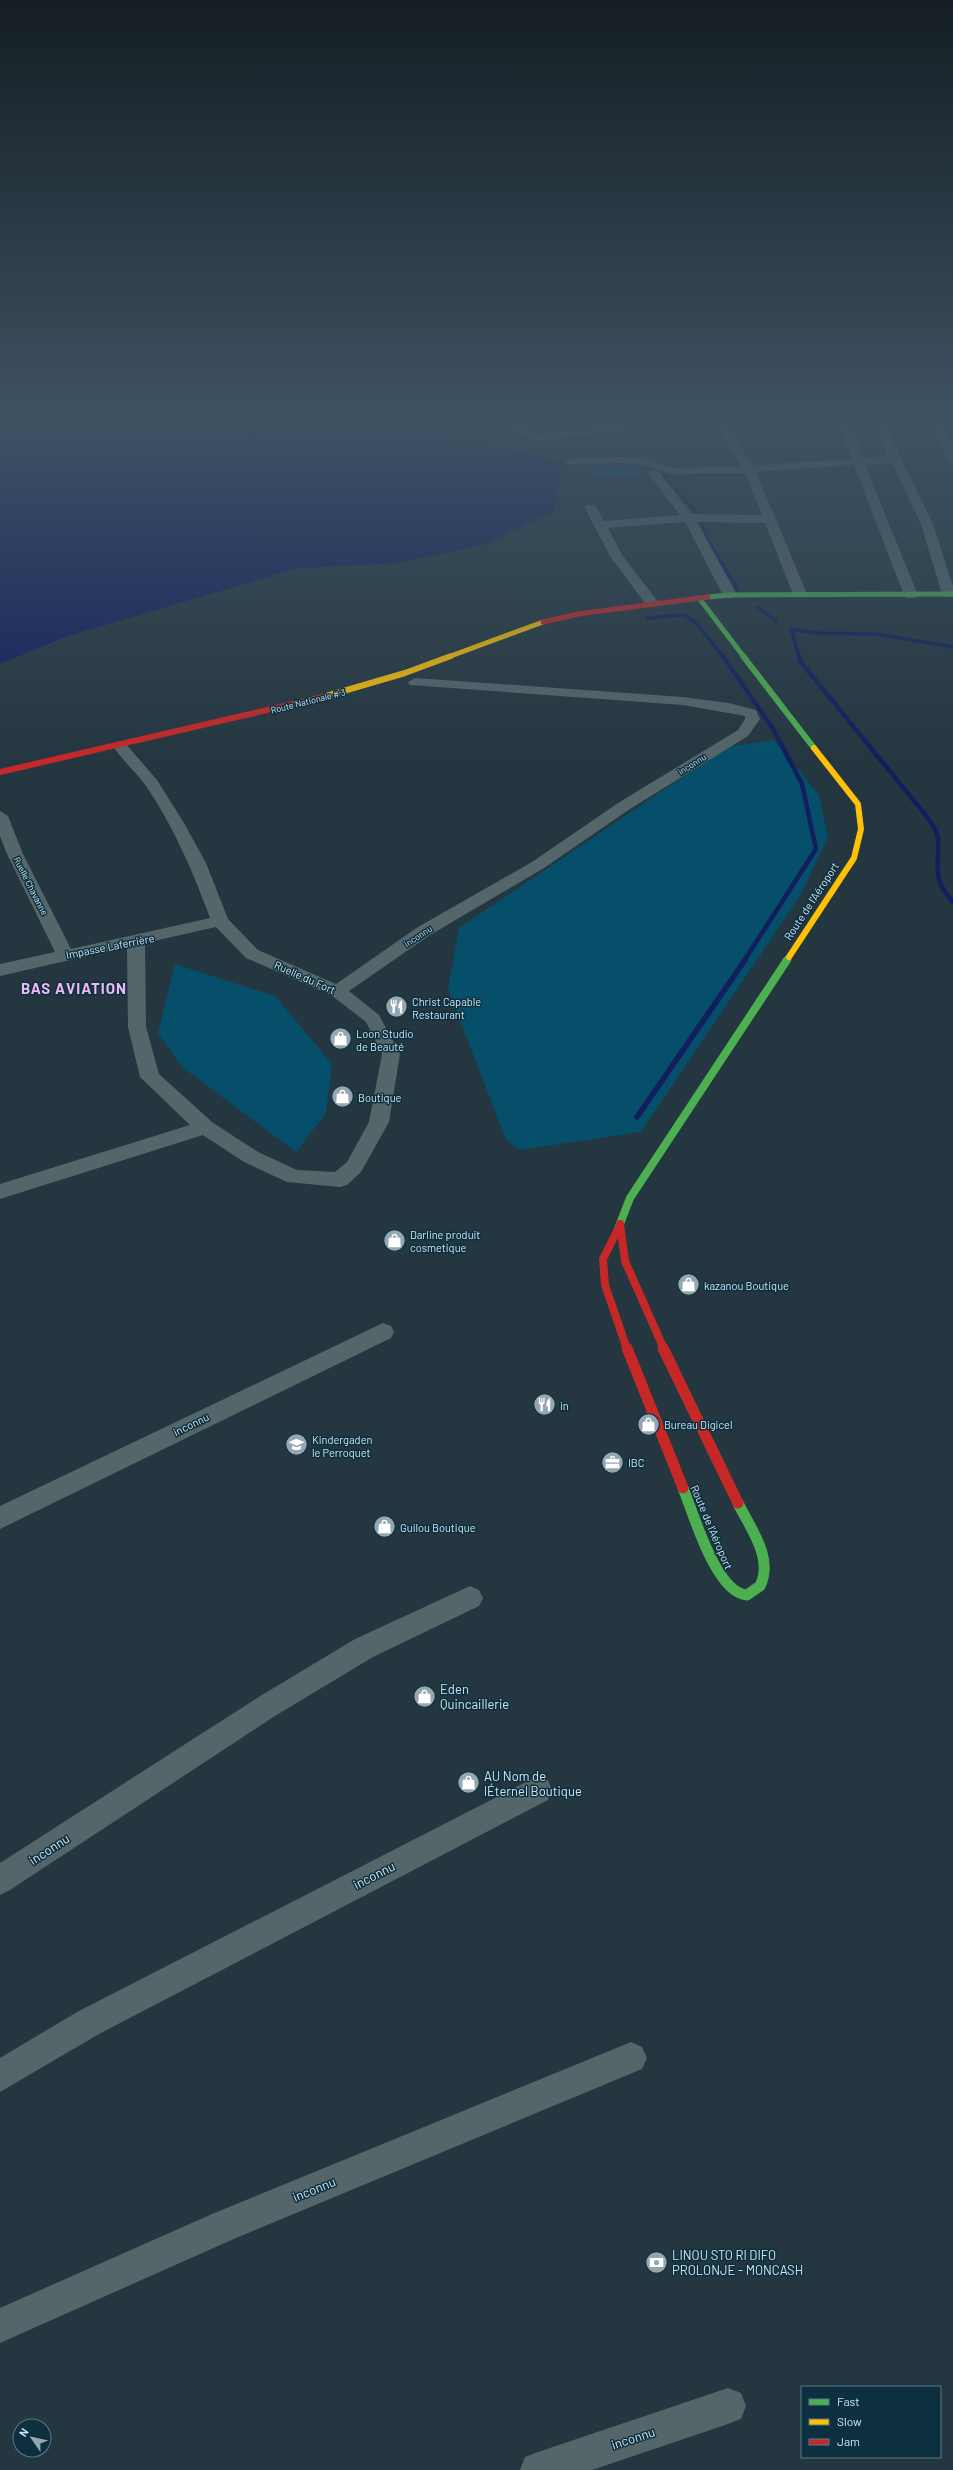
<svg xmlns="http://www.w3.org/2000/svg" width="953" height="2470" font-family="Barlow,sans-serif">
<style>
.green{fill:#054f6b}
.water{fill:#131e5d}
.lines{fill:none;stroke-linecap:round;stroke-linejoin:round}
.stream-far2{stroke:#131e5d;stroke-width:3.5}
.stream-far1{stroke:#131e5d;stroke-width:4.5}
.stream{stroke:#131e5d;stroke-width:5.5}
.street{fill:#55666a;fill-rule:evenodd}
.fast-far3{stroke:#4caf50;stroke-width:5}
.fast-far2{stroke:#4caf50;stroke-width:6}
.fast-far1{stroke:#4caf50;stroke-width:8}
.fast{stroke:#4caf50;stroke-width:11}
.slow-far1{stroke:#ffc107;stroke-width:5}
.slow{stroke:#ffc107;stroke-width:6}
.jam-far3{stroke:#c62828;stroke-width:5}
.jam-far2{stroke:#c62828;stroke-width:6}
.jam-far1{stroke:#c62828;stroke-width:8}
.jam{stroke:#c62828;stroke-width:11}
.labels{text-anchor:middle;dominant-baseline:central;stroke-width:3;stroke-linejoin:round;paint-order:stroke}
.far-street-label{font-size:9px;fill:#d1e4ee;stroke:#0d3040}
.street-label{font-size:11px;fill:#d1e4ee;stroke:#0d3040}
.poi-label{font-size:11px;fill:#d1e4ee;stroke:#0d3040;text-anchor:start}
.near-poi-label{font-size:13px;fill:#d1e4ee;stroke:#0d3040;text-anchor:start}
.near-street-label{font-size:13px;fill:#d1e4ee;stroke:#0d3040}
.district-label{font-size:15px;font-weight:bold;letter-spacing:1px;fill:#f0b8f3;stroke:#0d3040}
</style>
<rect width="100%" height="100%" fill="#24363f"/>
<g class="green">
<path d="M639,465L645,475L596,477L590,467Z"/>
<path d="M774,740L819,795L828,837L800,896L641,1132L520,1150L506,1140L448,989L459,928L727,747Z"/>
<path d="M175,964L275,996L332,1064L326,1113L296,1152L182,1067L158,1033Z"/>
</g>
<path class="water" d="M0,417H452L439,429L447,442L540,455L563,465L554,512L485,544L400,563L299,568L68,636L0,664Z"/>
<g class="lines">
<g class="stream-far2">
<path d="M563,465L577,464"/>
<path d="M653,465L695,510L713,549L738,590"/>
<path d="M757,607L776,621"/>
<path d="M647,618L685,615L699,626L723,657"/>
<path d="M799,657L791,629L817,633L876,634L953,647"/>
</g>
<g class="stream-far1">
<path d="M723,656L773,729L802,784L816,849L744,961"/>
<path d="M799,656L800,661L928,818C931,823 937,831 938,837C940,867 930,876 953,902"/>
</g>
<path class="stream" d="M637,1117L745,960"/>
<g class="street">
<path d="M516,417H527L524,428L541,435L636,422L712,417H828L823,420L727,424L752,465L852,459L836,417H847L863,458L888,456L870,417H881L933,524L953,586V597H944L942,594L921,524L892,463L865,465L918,595L916,598H906L904,595L854,465L756,472L807,594L805,597H795L793,594L765,523L697,522L737,595L730,599L723,595L685,522L608,528L622,555L659,603L652,607L647,606L610,556L585,508L587,505H595L604,521L680,515L648,473L654,470L658,471L692,514L762,515L745,473L671,474L645,465L619,463L570,465L564,462L570,459L619,457L647,459L672,468L741,466L716,425L636,428L540,441L514,432L512,430Z"/>
<path d="M908,417H953V422H941L953,447V462L947,459L929,421L913,420Z"/>
<path d="M415,678L683,697L729,703L756,710L760,719L748,736L630,809L544,868L430,935L349,991L379,1015L400,1054L389,1122L361,1172L347,1185L340,1187L287,1182L244,1162L203,1135L0,1199V1184L190,1125L140,1077L128,1027L127,947L0,976V964L55,952L7,854L0,836V811L8,816L23,854L71,949L210,918C193,872 174,827 146,786C136,772 122,760 113,746L115,743H125L157,780L184,823L206,863L228,919L258,950L336,984L418,927L532,862L618,803L738,730L745,719V716L683,705L410,685L408,682ZM216,927L246,958L331,995L366,1022L382,1054L369,1122L347,1162L335,1172L297,1170L258,1152L212,1122L159,1074L146,1027L145,943Z"/>
<path d="M383,1323L391,1326L394,1332L391,1338L0,1529V1506Z"/>
<path d="M470,1586L479,1590L483,1598L479,1606L373,1657L275,1716L10,1890L0,1895V1863L257,1698L355,1639Z"/>
<path d="M538,1776L548,1780L552,1790L548,1800L99,2034L0,2092V2058L77,2012Z"/>
<path d="M631,2042L642,2047L647,2058L642,2069L236,2238L0,2343V2308L212,2214Z"/>
<path d="M728,2388L741,2393L746,2406L741,2419L728,2424L592,2470H520L525,2457L538,2452Z"/>
</g>
<g class="fast-far3">
<path d="M708,597L730,595L953,594"/>
<path d="M699,598L744,657"/>
</g>
<g class="fast-far2">
<path d="M743,656L814,748"/>
<path d="M786,961L789,957"/>
</g>
<path class="fast-far1" d="M618,1229L630,1198L787,960"/>
<path class="fast" d="M683,1488C694,1515 716,1593 747,1595L760,1586C774,1558 750,1528 738,1503"/>
<path class="slow-far1" d="M448,657L543,622"/>
<g class="slow">
<path d="M323,697L405,673L451,656"/>
<path d="M789,957L854,858L861,829L858,804L814,748"/>
</g>
<path class="jam-far3" d="M543,622L578,614L708,597"/>
<path class="jam-far2" d="M0,772L323,697"/>
<g class="jam-far1">
<path d="M620,1224L625,1261L664,1349"/>
<path d="M618,1229L603,1259L605,1285L627,1349"/>
</g>
<g class="jam">
<path d="M627,1348L683,1488"/>
<path d="M663,1348L738,1503"/>
</g>
</g>
<linearGradient id="sky" x2="0" y2="1"><stop stop-color="#141e23"/><stop offset="0.55" stop-color="#3f5263"/><stop offset="1" stop-color="#3f5263" stop-opacity="0"/></linearGradient>
<rect width="953" height="763" fill="url(#sky)"/>
<defs>
<symbol id="restaurant-disc" viewBox="-11 -11 22 22"><circle r="9.5" fill="#94a7b1" stroke="#0d3040"/><path d="M-5-6h1v4h1v-4h1v4h1v-4h1v5L-1.5 .5V6h-2V.5L-5-1ZM5-6V6H3V1.5H1.5Q1.5-4 5-6Z" fill="#fff"/></symbol>
<symbol id="shop-disc" viewBox="-11 -11 22 22"><circle r="9.5" fill="#94a7b1" stroke="#0d3040"/><path d="M-5-2.5h2.3a2.7 3.5 0 0 1 5.4 0H5L5.5 6h-11ZM-1.5-2.5h3a1.5 2.3 0 0 0-3 0Z" fill="#fff"/></symbol>
<symbol id="school-disc" viewBox="-11 -11 22 22"><circle r="9.5" fill="#94a7b1" stroke="#0d3040"/><path d="M0-5L7-2L0 1L-7-2ZM-4 1L0 2.5L4 1V4Q0 6-4 4Z" fill="#fff"/></symbol>
<symbol id="office-disc" viewBox="-11 -11 22 22"><circle r="9.5" fill="#94a7b1" stroke="#0d3040"/><path d="M-6-3h4V-5.5h4V-3h4V5H-6ZM-1-4.5V-3h2v-1.5ZM-6 0V1H6V0Z" fill="#fff"/></symbol>
<symbol id="bank-disc" viewBox="-11 -11 22 22"><circle r="9.5" fill="#94a7b1" stroke="#0d3040"/><path d="M-6-4H6V4H-6ZM0-2.3a2.3 2.3 0 1 0 0 4.6a2.3 2.3 0 1 0 0-4.6Z" fill="#fff"/></symbol>
</defs>
<g fill-rule="evenodd">
<use href="#restaurant-disc" x="384" y="994" width="25" height="25"/>
<use href="#shop-disc" x="328" y="1026" width="25" height="25"/>
<use href="#shop-disc" x="330" y="1084" width="25" height="25"/>
<use href="#shop-disc" x="382" y="1228" width="25" height="25"/>
<use href="#shop-disc" x="676" y="1272" width="25" height="25"/>
<use href="#restaurant-disc" x="532" y="1392" width="25" height="25"/>
<use href="#shop-disc" x="636" y="1412" width="25" height="25"/>
<use href="#school-disc" x="284" y="1432" width="25" height="25"/>
<use href="#office-disc" x="600" y="1450" width="25" height="25"/>
<use href="#shop-disc" x="372" y="1514" width="25" height="25"/>
<use href="#shop-disc" x="412" y="1684" width="25" height="25"/>
<use href="#shop-disc" x="456" y="1770" width="25" height="25"/>
<use href="#bank-disc" x="644" y="2250" width="25" height="25"/>
</g>
<g class="labels">
<g class="far-street-label">
<text transform="translate(308 701) rotate(-14)">Route Nationale # 3</text>
<text transform="translate(692 764) rotate(-32)">inconnu</text>
<text transform="translate(31 886) rotate(63)">Ruelle Chavanne</text>
<text transform="translate(418 936) rotate(-33)">inconnu</text>
</g>
<g class="street-label">
<text transform="translate(811 901) rotate(-57)">Route de l'Aéroport</text>
<text transform="translate(110 946) rotate(-11)">Impasse Laferrière</text>
<text transform="translate(305 977) rotate(24)">Ruelle du Fort</text>
<text transform="translate(191 1424) rotate(-26)">inconnu</text>
<text transform="translate(712 1527) rotate(67)">Route de l'Aéroport</text>
</g>
<g class="poi-label">
<text x="412" y="1001">Christ Capable<tspan x="412" dy="13">Restaurant</tspan></text>
<text x="356" y="1033">Loon Studio<tspan x="356" dy="13">de Beauté</tspan></text>
<text x="358" y="1097">Boutique</text>
<text x="410" y="1234">Darline produit<tspan x="410" dy="13">cosmetique</tspan></text>
<text x="704" y="1285">kazanou Boutique</text>
<text x="560" y="1405">in</text>
<text x="664" y="1424">Bureau Digicel</text>
<text x="312" y="1439">Kindergaden<tspan x="312" dy="13">le Perroquet</tspan></text>
<text x="628" y="1462">IBC</text>
<text x="400" y="1527">Guilou Boutique</text>
</g>
<g class="near-poi-label">
<text x="440" y="1689">Eden<tspan x="440" dy="15">Quincaillerie</tspan></text>
<text x="484" y="1776">AU Nom de<tspan x="484" dy="15">lÉternel Boutique</tspan></text>
<text x="672" y="2255">LINOU STO RI DIFO<tspan x="672" dy="15">PROLONJE - MONCASH</tspan></text>
</g>
<g class="near-street-label">
<text transform="translate(49 1849) rotate(-33)">inconnu</text>
<text transform="translate(374 1875) rotate(-27)">inconnu</text>
<text transform="translate(314 2189) rotate(-22)">inconnu</text>
<text transform="translate(633 2438) rotate(-18)">inconnu</text>
</g>
<g class="district-label">
<text x="74" y="988">BAS AVIATION</text>
</g>
</g>
<rect x="801" y="2386" width="140" height="72" fill="#0d3040" stroke="#5b7886"/>
<rect x="809" y="2399" width="20" height="6" fill="#4caf50" stroke="#5b7886"/>
<text x="837" y="2406" font-size="12" fill="#d1e4ee">Fast</text>
<rect x="809" y="2419" width="20" height="6" fill="#ffc107" stroke="#5b7886"/>
<text x="837" y="2426" font-size="12" fill="#d1e4ee">Slow</text>
<rect x="809" y="2439" width="20" height="6" fill="#c62828" stroke="#5b7886"/>
<text x="837" y="2446" font-size="12" fill="#d1e4ee">Jam</text>
<g transform="translate(32 2438) rotate(304)"><circle r="19" fill="#0d3040" stroke="#5b7886"/>
<path d="M0-3L7 15L0 10L-7 15Z" fill="#94a7b1"/>
<text y="-6" font-size="11" font-weight="bold" text-anchor="middle" fill="#d1e4ee">N</text>
</g>
</svg>
